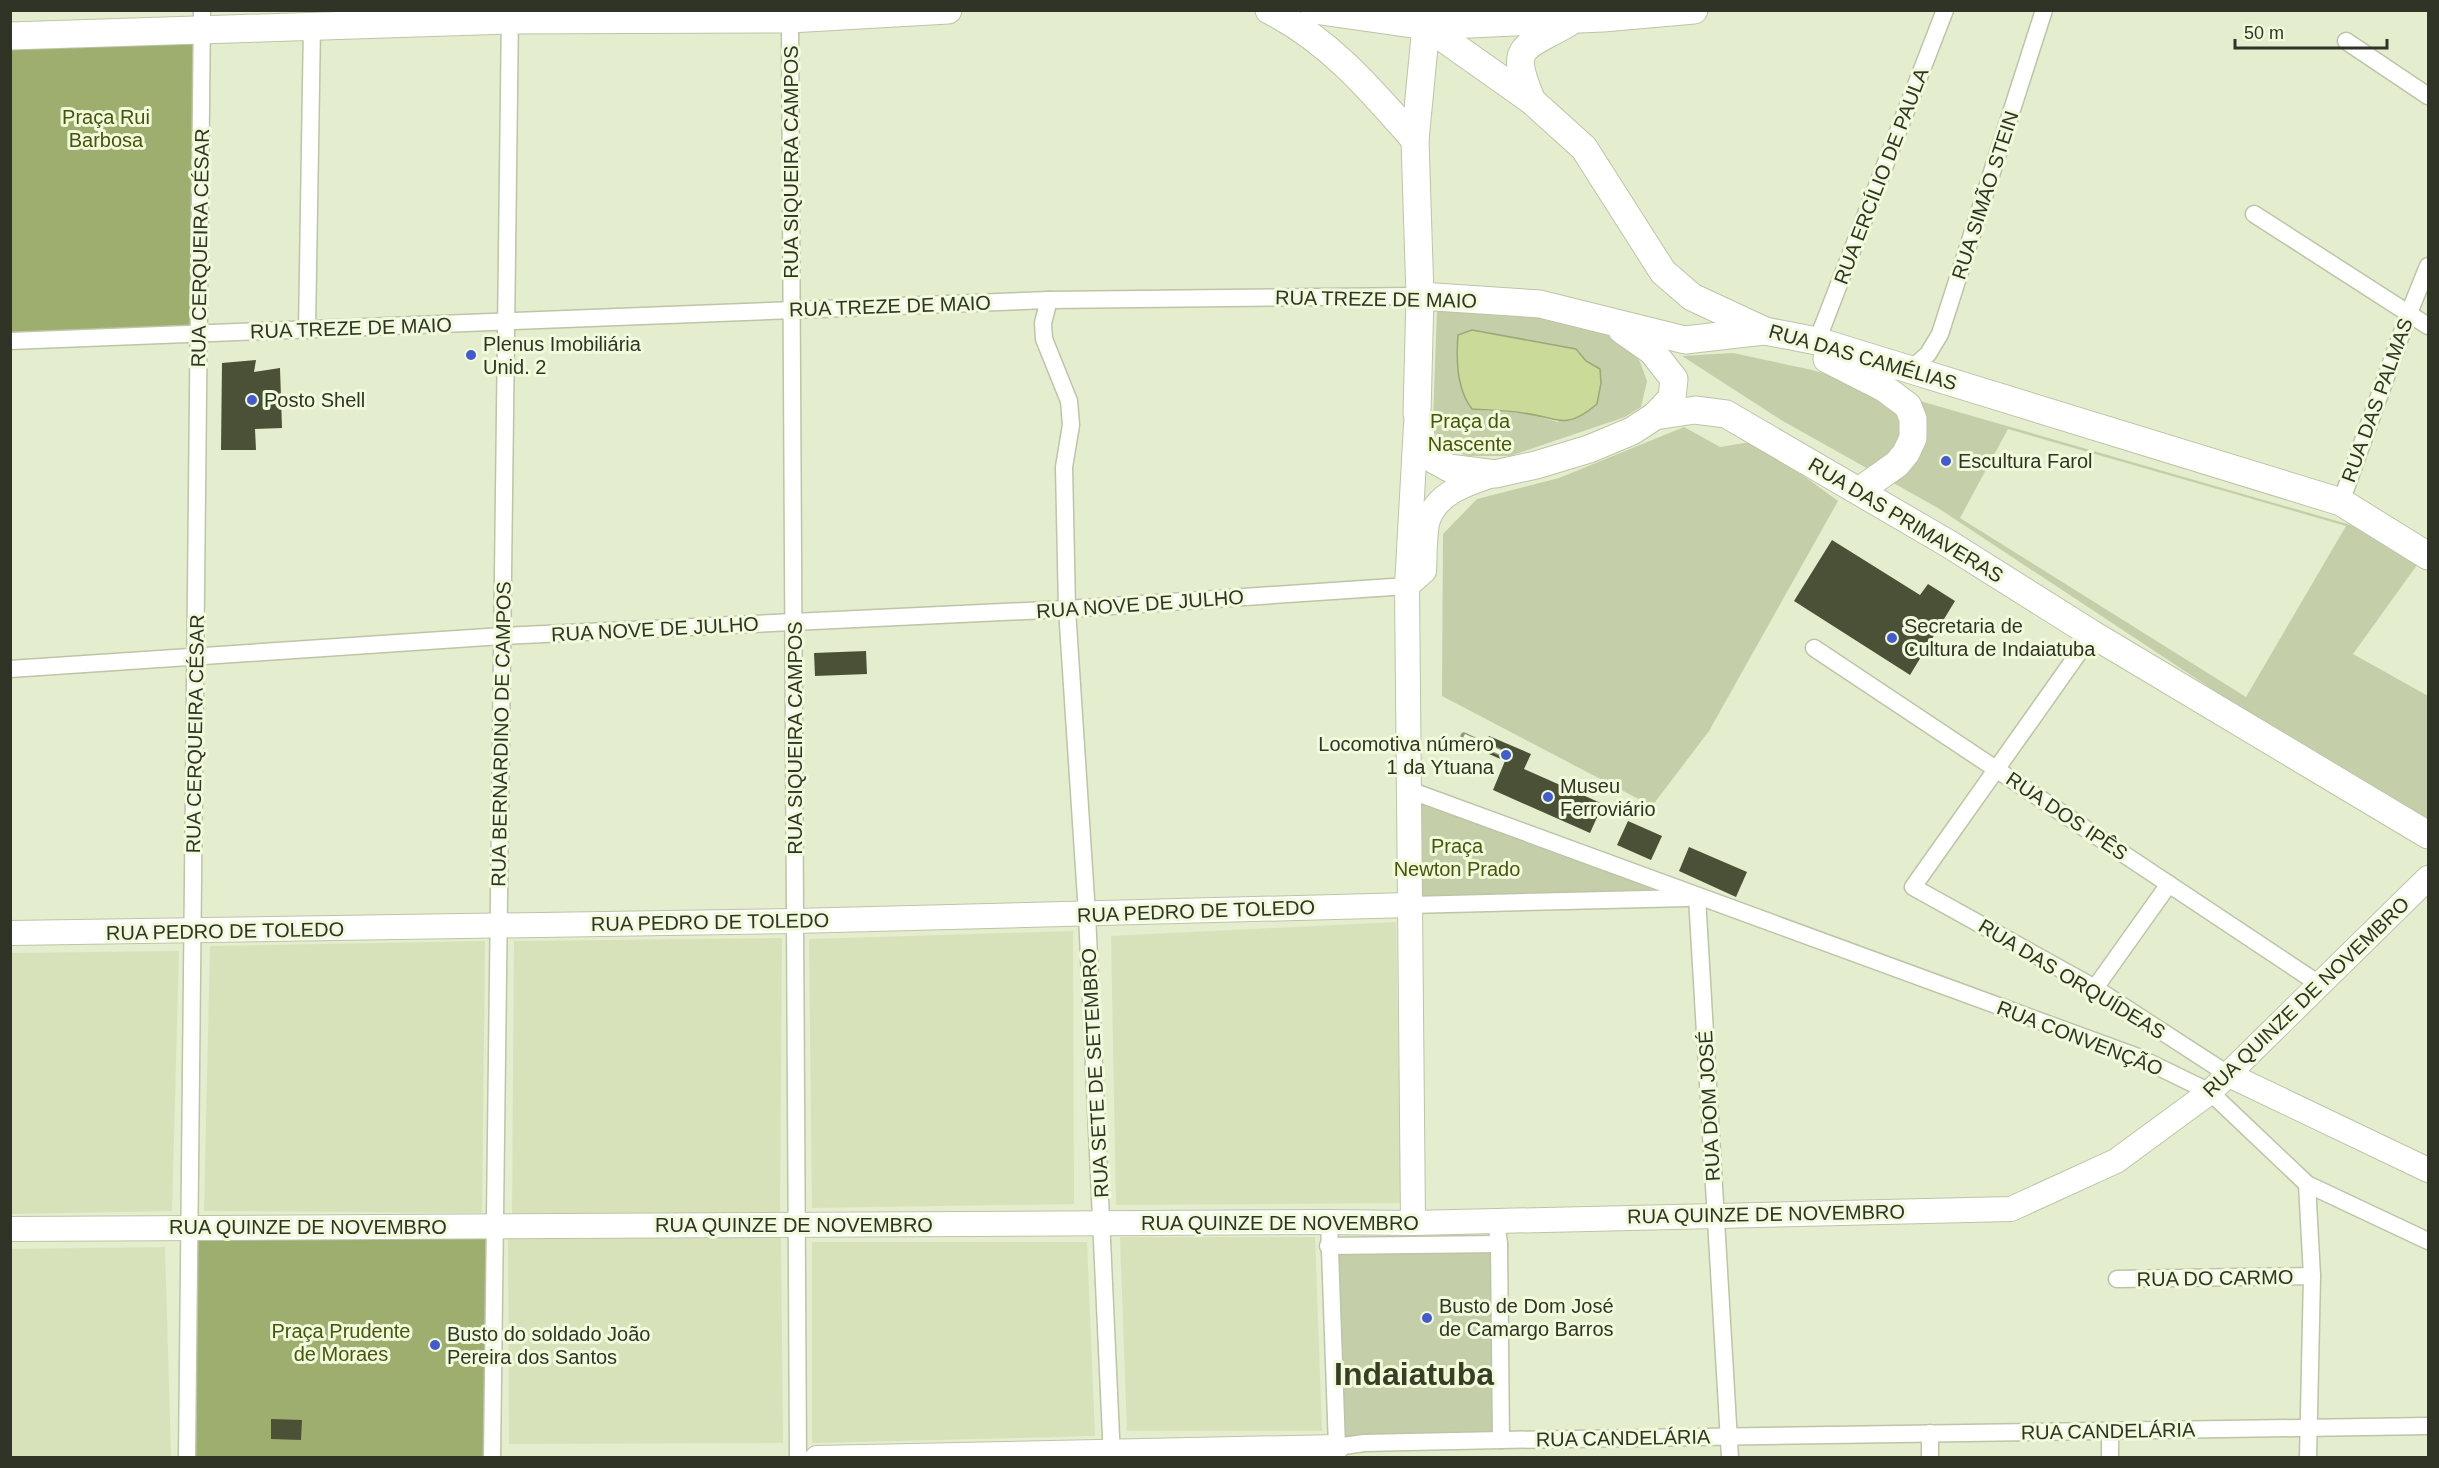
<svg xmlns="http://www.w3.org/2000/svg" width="2439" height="1468" font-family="Helvetica,sans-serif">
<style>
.built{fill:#d7e2ba}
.green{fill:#c4cea8;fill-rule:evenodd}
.forest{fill:#9eae6f}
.water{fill:#c9da99;stroke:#9ba877;stroke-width:1.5}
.building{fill:#4a5136}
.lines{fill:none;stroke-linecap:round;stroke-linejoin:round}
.street-casing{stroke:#bcc5a6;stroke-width:19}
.secondary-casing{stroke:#bcc5a6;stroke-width:26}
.primary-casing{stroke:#bcc5a6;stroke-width:29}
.street{stroke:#fff;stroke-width:16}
.secondary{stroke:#fff;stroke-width:24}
.primary{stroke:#fff;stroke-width:27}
.rail-casing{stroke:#929881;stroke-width:7}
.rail{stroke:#f1fada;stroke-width:4.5;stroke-dasharray:14;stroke-linecap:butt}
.poi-dot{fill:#425bce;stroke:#f1fada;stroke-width:2}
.labels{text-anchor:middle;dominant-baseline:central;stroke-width:6;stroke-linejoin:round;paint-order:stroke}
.park-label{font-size:20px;fill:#48550c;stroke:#f1fada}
.street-label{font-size:20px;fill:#303427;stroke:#f1fada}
.poi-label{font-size:20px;fill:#303427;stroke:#f1fada;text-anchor:start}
.town-label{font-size:32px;font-weight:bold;fill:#373e24;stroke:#f1fada}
</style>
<rect width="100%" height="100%" fill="#e4edcd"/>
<g class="built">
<path d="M1396,922L1401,1203L1116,1205L1111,936Z"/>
<path d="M1073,931L1074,1204L812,1208L809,939Z"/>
<path d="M782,938L780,1216H512L514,941Z"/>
<path d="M485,941L482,1213L204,1211L210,946Z"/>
<path d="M179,951L172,1211L11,1214V953Z"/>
<path d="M508,1237H781L783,1443L509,1444Z"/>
<path d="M1120,1237H1315L1322,1431H1127Z"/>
<path d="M812,1242H1087L1095,1436L812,1443Z"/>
<path d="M165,1247L171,1457H11V1249Z"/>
</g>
<g class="green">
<path d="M1437,309L1608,321L1640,362L1647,381L1641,407L1625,417L1510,456H1467L1438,445L1433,421ZM1472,330L1576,349L1586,361L1558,422L1525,413L1472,409L1457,356L1458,335Z"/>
<path d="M1733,353L1812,370L2351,525L2417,565L2353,654L2428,696V818L2409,811L2312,755L1938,508L1781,420L1682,356ZM2008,429L2346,526L2246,697L1960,518Z"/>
<path d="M1684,427L1720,447L1756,441L1838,501L1709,731L1652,806L1442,696L1443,534L1477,499L1559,478Z"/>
<path d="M1409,790L1697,897L1410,905Z"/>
<path d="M1499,1244L1501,1440L1337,1447L1328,1246Z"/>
</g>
<g class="forest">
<path d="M203,28L199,334L11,341L10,36Z"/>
<path d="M494,1226L492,1457L187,1458L190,1227Z"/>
</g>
<path class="water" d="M1472,330L1576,349L1586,361L1600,369L1601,383L1597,404C1564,432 1558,417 1523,413C1506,410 1489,410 1472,409C1456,389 1456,359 1458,335Z"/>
<g class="building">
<path d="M256,360L254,372L280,368L282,428L255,429L256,450H221L222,363Z"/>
<path d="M1832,540L1920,595L1928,584L1955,601L1910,675L1794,601Z"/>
<path d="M866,651L867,674L815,676L814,653Z"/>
<path d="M1489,736L1531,754L1524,769L1603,804L1590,833L1493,790L1505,761L1482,751Z"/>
<path d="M1628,821L1662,836L1651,860L1617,845Z"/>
<path d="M1689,847L1747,872L1736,897L1679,871Z"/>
<path d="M271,1419L302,1420L301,1440L271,1439Z"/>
</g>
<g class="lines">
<defs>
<g id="street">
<path d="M790,19L798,1458"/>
<path d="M2346,41L2428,96"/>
<path d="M2254,214L2428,326"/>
<path d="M1049,300L1043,323L1044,339L1069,401L1071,425L1064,467L1067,609L1087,914L1112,1458"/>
<path d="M307,330L312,25"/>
<path d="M10,341L1049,300L1420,296"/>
<path d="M1817,341L1945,10"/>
<path d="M1910,370L1928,354L1940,334L2044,10"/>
<path d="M2341,502L2409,313L2428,266"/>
<path d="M2092,634L1913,887L2095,988L2229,1075"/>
<path d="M1814,648L2319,984"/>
<path d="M10,669L502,636L1067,609L1407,586"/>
<path d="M1409,790L2138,1057L2210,1092L2307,1184L2428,1241"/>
<path d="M1697,897L1730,1458"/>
<path d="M1410,905L1687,898"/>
<path d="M2095,988L2169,884"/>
<path d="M2307,1184L2312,1276L2308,1458"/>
<path d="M1496,1220L1499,1244L1501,1440"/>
<path d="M1329,1222L1337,1447L1364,1443L1501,1440L2428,1426"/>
<path d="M1328,1246L1499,1244"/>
<path d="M2117,1279L2312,1276"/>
<path d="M2110,1431V1458"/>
<path d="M187,1458L202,10"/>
<path d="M492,1458L510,11"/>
<path d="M1930,1458V1433"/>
</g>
<g id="secondary">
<path d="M1407,586L1424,571C1425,557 1424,533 1428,520C1438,491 1470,483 1495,474"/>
<path d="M10,933L795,921L1410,905"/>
<path d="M2229,1075L2428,1170"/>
<path d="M1413,1223L1407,586L1416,425"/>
<path d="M10,1229L1329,1222L1413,1223L2011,1209L2116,1161L2210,1092L2428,878"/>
<path d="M817,1458L1337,1447"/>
</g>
<g id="primary">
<path d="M1269,10C1330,41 1371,90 1415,140"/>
<path d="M1314,10L1426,26L1603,18L1694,10"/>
<path d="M1395,10L1426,26L1532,101L1584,148L1663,272L1692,297L1765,331L1817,341L2341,502L2428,556"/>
<path d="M1421,10L1426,26L1415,140L1420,296L1417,413L1422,443L1429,457L1449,468L1495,474L1536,465L1589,449L1632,431L1655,416L1695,410L1726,414L1949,544L2092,634L2428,835"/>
<path d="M10,36L510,20L790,19L948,10"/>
<path d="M1532,101C1508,44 1522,50 1568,23"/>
<path d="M1420,296L1540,304L1685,340L1764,331"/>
<path d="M1622,330L1652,351L1674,379L1672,398L1655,416"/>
<path d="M1827,359L1884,388L1908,406L1913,419V438L1906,453L1897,464L1859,491"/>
</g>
</defs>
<use href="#street" class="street-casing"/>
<use href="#secondary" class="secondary-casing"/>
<use href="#primary" class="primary-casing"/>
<use href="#street" class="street"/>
<use href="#secondary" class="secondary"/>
<use href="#primary" class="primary"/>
<defs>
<path id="rail" d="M1464,736L1506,755"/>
</defs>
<use href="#rail" class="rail-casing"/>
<use href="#rail" class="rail"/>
</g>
<g class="poi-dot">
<circle cx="471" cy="355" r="6"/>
<circle cx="252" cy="400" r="6"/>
<circle cx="1946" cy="461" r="6"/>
<circle cx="1892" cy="638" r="6"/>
<circle cx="1506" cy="755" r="6"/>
<circle cx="1548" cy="797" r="6"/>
<circle cx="1427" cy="1318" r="6"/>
<circle cx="435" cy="1345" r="6"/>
</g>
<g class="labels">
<g class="park-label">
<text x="106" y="117">Praça Rui<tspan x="106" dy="23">Barbosa</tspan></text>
<text x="1470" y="421">Praça da<tspan x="1470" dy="23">Nascente</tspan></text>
<text x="1457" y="846">Praça<tspan x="1457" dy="23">Newton Prado</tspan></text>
<text x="341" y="1331">Praça Prudente<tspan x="341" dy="23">de Moraes</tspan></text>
</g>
<g class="street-label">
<text transform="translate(791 162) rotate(-90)">RUA SIQUEIRA CAMPOS</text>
<text transform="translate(1881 176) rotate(-69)">RUA ERCÍLIO DE PAULA</text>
<text transform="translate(1985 195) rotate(-72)">RUA SIMÃO STEIN</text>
<text transform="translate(200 248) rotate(-89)">RUA CERQUEIRA CÉSAR</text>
<text transform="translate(1376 299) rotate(1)">RUA TREZE DE MAIO</text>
<text transform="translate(890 306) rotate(-2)">RUA TREZE DE MAIO</text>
<text transform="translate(351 328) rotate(-2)">RUA TREZE DE MAIO</text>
<text transform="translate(1863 357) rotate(16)">RUA DAS CAMÉLIAS</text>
<text transform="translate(2377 400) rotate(-70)">RUA DAS PALMAS</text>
<text transform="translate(1906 520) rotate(31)">RUA DAS PRIMAVERAS</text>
<text transform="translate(1140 604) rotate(-4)">RUA NOVE DE JULHO</text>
<text transform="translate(655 629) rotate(-3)">RUA NOVE DE JULHO</text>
<text transform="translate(195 734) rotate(-89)">RUA CERQUEIRA CÉSAR</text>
<text transform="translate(501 734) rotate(-89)">RUA BERNARDINO DE CAMPOS</text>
<text transform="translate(795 738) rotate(-90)">RUA SIQUEIRA CAMPOS</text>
<text transform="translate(2067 816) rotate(34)">RUA DOS IPÊS</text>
<text transform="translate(1196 911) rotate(-2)">RUA PEDRO DE TOLEDO</text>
<text transform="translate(710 922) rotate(-1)">RUA PEDRO DE TOLEDO</text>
<text transform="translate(225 931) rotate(-1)">RUA PEDRO DE TOLEDO</text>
<text transform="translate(2072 979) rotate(31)">RUA DAS ORQUÍDEAS</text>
<text transform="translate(2306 997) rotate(-44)">RUA QUINZE DE NOVEMBRO</text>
<text transform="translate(2080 1038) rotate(21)">RUA CONVENÇÃO</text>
<text transform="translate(1095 1073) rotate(-93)">RUA SETE DE SETEMBRO</text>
<text transform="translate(1709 1106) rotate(-93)">RUA DOM JOSÉ</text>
<text transform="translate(1766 1214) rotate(-1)">RUA QUINZE DE NOVEMBRO</text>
<text x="1280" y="1223">RUA QUINZE DE NOVEMBRO</text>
<text x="794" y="1225">RUA QUINZE DE NOVEMBRO</text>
<text x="308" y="1227">RUA QUINZE DE NOVEMBRO</text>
<text transform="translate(2215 1278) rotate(-1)">RUA DO CARMO</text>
<text transform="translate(2108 1431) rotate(-1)">RUA CANDELÁRIA</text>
<text transform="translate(1623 1438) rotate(-1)">RUA CANDELÁRIA</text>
</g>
<g class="poi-label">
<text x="483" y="344">Plenus Imobiliária<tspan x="483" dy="23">Unid. 2</tspan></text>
<text x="264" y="400">Posto Shell</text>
<text x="1958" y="461">Escultura Farol</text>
<text x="1904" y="626">Secretaria de<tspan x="1904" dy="23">Cultura de Indaiatuba</tspan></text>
<text x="1494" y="744" text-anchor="end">Locomotiva número<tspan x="1494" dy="23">1 da Ytuana</tspan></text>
<text x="1560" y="786">Museu<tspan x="1560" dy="23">Ferroviário</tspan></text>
<text x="1439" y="1306">Busto de Dom José<tspan x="1439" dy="23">de Camargo Barros</tspan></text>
<text x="447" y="1334">Busto do soldado João<tspan x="447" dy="23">Pereira dos Santos</tspan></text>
</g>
<g class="town-label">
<text x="1414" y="1374">Indaiatuba</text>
</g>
</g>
<rect width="2439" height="1468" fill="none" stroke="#303427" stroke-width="24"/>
<path d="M2235 39v9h152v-9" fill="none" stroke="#303427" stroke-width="3"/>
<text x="2244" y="39" font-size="18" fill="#303427" stroke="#f1fada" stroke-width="4.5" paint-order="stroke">50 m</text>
</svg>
